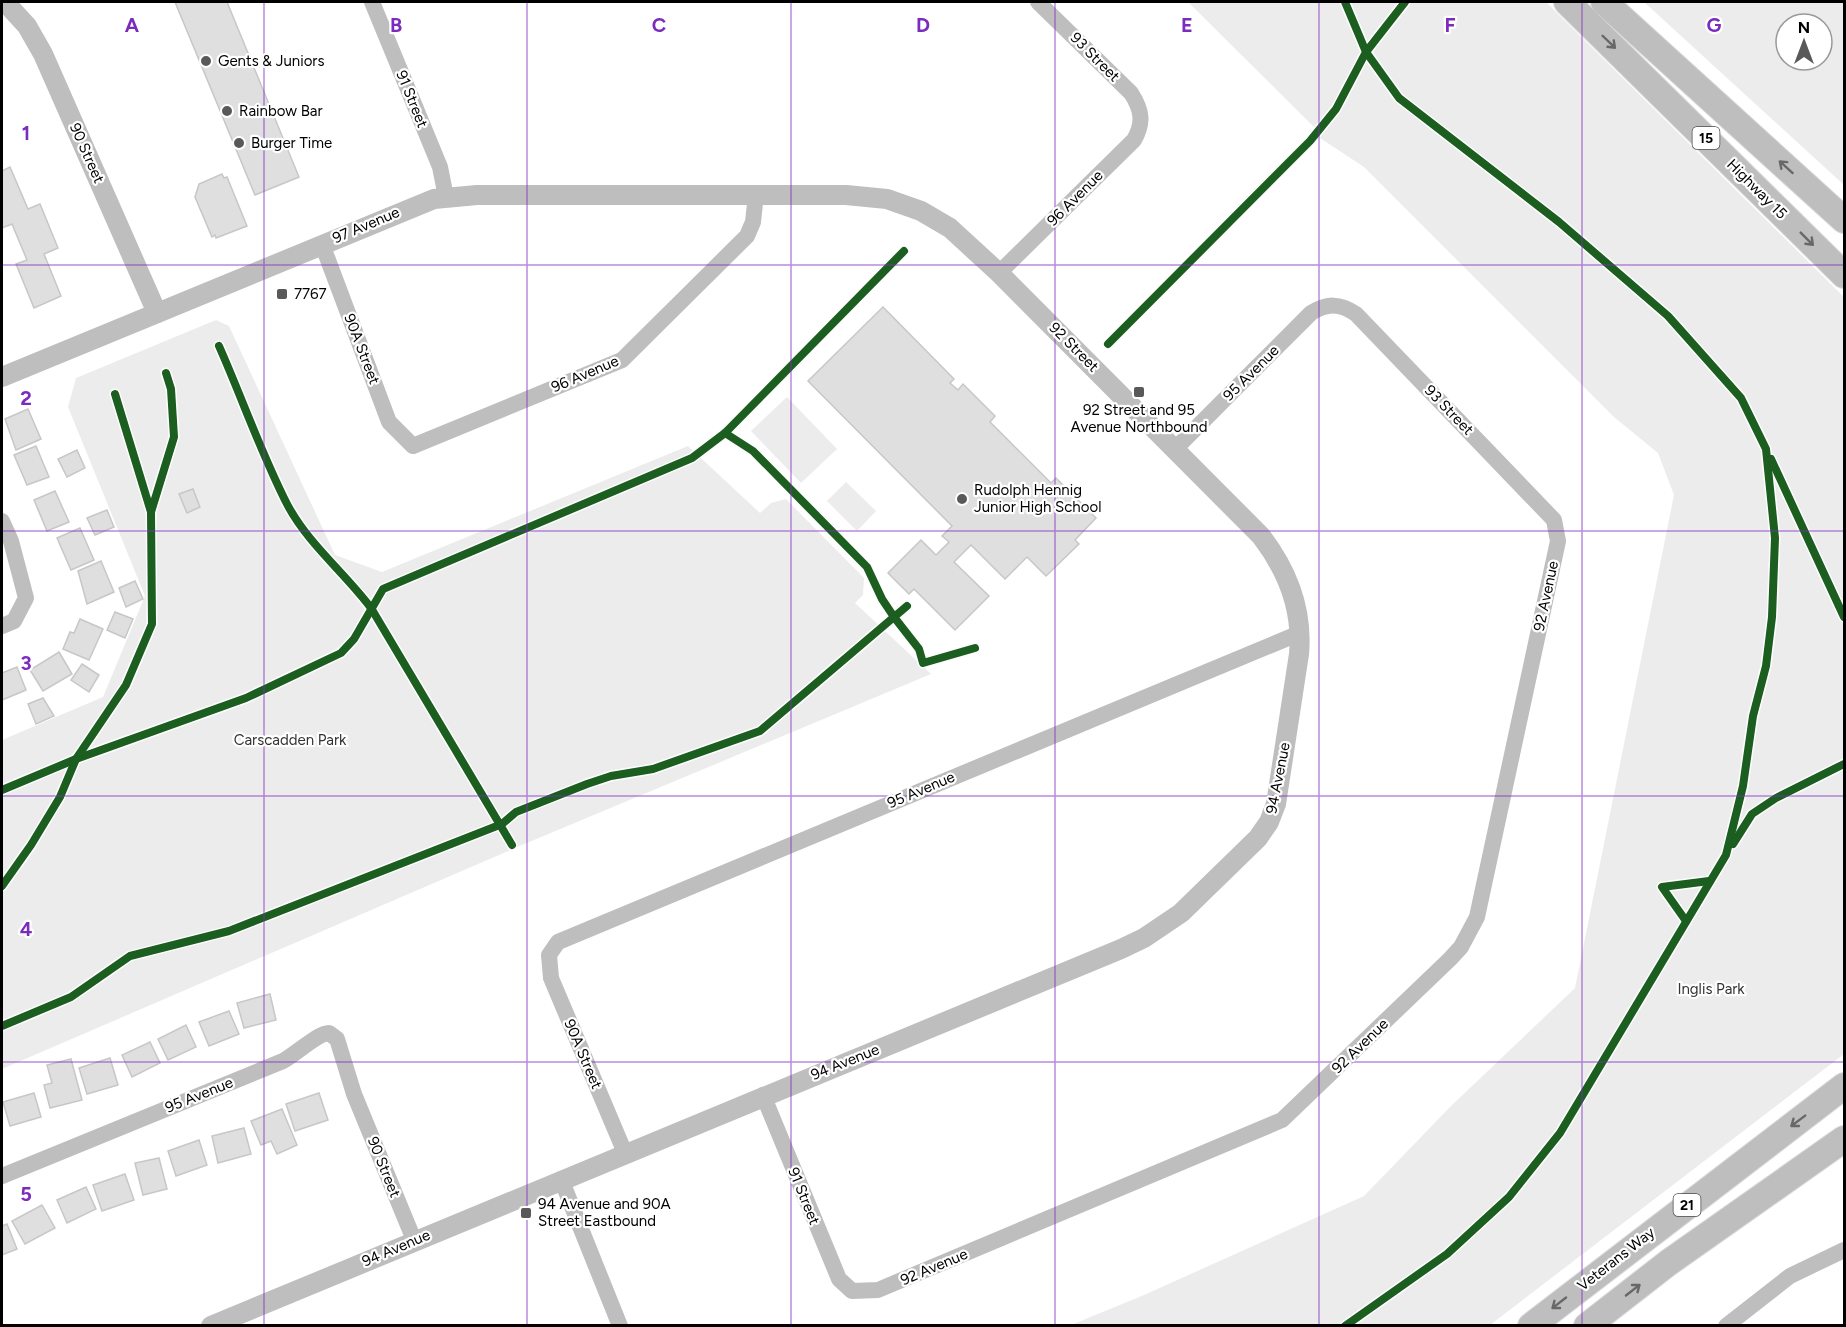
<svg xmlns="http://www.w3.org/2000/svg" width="1846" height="1327" font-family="Figtree,sans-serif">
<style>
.green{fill:#ececec;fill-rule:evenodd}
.building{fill:#dfdfdf;stroke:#c7c7c7;stroke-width:1.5}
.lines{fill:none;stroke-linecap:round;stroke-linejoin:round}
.primary-casing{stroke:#dbdbdb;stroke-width:28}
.minor{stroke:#bebebe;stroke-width:16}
.tertiary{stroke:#bebebe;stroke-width:20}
.primary{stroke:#bebebe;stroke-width:26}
.cycleway-casing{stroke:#fff;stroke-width:11}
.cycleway{stroke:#1b5e20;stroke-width:8}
.oneway{stroke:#686868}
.grid{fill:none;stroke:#7b2cbf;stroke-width:1.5;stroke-opacity:0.55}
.poi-dot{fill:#595959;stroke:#fff;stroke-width:2}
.labels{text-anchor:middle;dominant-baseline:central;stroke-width:4.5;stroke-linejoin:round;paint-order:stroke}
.shield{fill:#fff;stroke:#4c4c4c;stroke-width:1.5}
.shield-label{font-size:14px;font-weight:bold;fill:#000}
.street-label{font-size:15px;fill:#000;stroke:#fff}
.poi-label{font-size:15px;fill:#000;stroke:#fff;text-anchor:start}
.park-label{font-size:15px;fill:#333;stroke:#fff}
.grid-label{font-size:20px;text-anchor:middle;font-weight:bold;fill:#7b2cbf;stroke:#fff;stroke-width:4.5;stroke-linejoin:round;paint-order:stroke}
</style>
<rect width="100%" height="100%" fill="#fff"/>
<g class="green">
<path d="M1188,2H1546L1844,297V1054L1490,1325H1071L1144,1295L1364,1196L1451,1106L1575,988L1674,495L1658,453L1614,417L1364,167L1317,136L1314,127Z"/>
<path d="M1644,2H1844V185ZM1786,24H1822V60H1786Z"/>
<path d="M216,320L229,326L335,555L382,572L688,446L760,513L771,503L786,499L864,578L863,595L855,603L931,674L522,845L2,1069V740L103,697L145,596L68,407L76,378Z"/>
<path d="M787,397L837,449L801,483L751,431Z"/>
<path d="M846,482L876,511L857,531L827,501Z"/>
</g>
<g class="building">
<path d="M175,2H227L299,177L255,195Z"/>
<path d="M10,167L28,209L40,204L58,248L44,254L61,296L34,308L16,264L27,260L12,224L2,228V171Z"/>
<path d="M222,174L224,178L227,177L247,226L216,238L215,235L212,237L195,197L199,184Z"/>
<path d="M883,307L954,379L950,383L958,390L963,384L995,416L990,422L1051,483L1056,478L1096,518L1075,540L1079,544L1046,576L1027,557L1005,579L971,545L954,562L989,596L955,630L914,589L909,594L888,573L921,540L936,555L949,542L942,536L952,526L808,381Z"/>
<path d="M28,409L41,439L16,450L5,419Z"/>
<path d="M36,446L49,477L27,485L14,455Z"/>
<path d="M77,450L85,468L67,477L58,459Z"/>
<path d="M193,489L200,507L187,513L179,494Z"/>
<path d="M55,491L69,522L47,531L34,500Z"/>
<path d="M107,510L114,527L95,535L87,518Z"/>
<path d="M80,528L94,560L71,570L57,538Z"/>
<path d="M101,561L114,592L87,604L78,571Z"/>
<path d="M135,581L143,599L126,607L119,588Z"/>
<path d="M115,612L133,619L125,638L107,630Z"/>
<path d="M80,619L103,629L89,660L63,649L70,632L74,633Z"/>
<path d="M59,652L72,674L43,691L30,670Z"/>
<path d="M82,664L99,675L89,692L71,680Z"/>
<path d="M17,667L26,690L2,700V673Z"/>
<path d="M43,698L54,716L36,724L28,704Z"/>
<path d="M270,994L276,1020L244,1028L237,1003Z"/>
<path d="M229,1011L239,1034L209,1046L199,1022Z"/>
<path d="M186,1025L196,1047L168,1060L158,1039Z"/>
<path d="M150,1042L160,1063L132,1077L122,1055Z"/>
<path d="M110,1058L118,1085L87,1094L79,1068Z"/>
<path d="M71,1059L82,1100L50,1108L44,1085L52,1083L47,1065Z"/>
<path d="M34,1093L41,1117L10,1126L3,1102Z"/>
<path d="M319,1093L328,1120L295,1131L286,1104Z"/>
<path d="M282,1109L297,1145L277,1154L271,1141L261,1145L251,1121Z"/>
<path d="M244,1128L251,1154L218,1163L212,1136Z"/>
<path d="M199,1140L207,1165L176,1176L168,1151Z"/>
<path d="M159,1158L167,1189L143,1195L135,1163Z"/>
<path d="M125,1174L134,1200L102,1211L93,1185Z"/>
<path d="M86,1187L96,1209L67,1223L57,1200Z"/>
<path d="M42,1205L55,1228L25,1244L12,1221Z"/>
<path d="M7,1224L17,1249L2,1255V1226Z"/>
</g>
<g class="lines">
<defs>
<g id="primary">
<path d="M1567,2L1844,275"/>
<path d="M1604,2L1844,220"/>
<path d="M1531,1326L1844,1086"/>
<path d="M1587,1326L1668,1263L1844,1139"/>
</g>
</defs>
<use href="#primary" class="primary-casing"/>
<g class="minor">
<path d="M372,2L440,167L446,197"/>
<path d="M322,244L389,422L413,446L622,360L747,236L753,222L756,194"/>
<path d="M999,273L1134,140C1144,123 1142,110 1131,93L1038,2"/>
<path d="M2,521L11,541L26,598L14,621L2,626"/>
<path d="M763,1095L839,1279L852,1291L878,1290L1282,1120L1450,959L1461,947L1477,917L1558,541L1554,520L1356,314C1340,303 1327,303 1311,313L1175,449"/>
<path d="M625,1153L551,978L549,955L558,942L1300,633"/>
<path d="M2,1176L283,1061C296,1054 318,1033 329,1033L337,1039L354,1094L414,1240"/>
<path d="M561,1179L620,1326"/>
<path d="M1726,1326L1790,1276L1844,1250"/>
</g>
<g class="tertiary">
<path d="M5,2L27,26L43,54L157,313"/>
<path d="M2,377L434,199L477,195H846L887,199L921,211L950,228L999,273L1261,536C1287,570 1303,610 1299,654L1276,804L1269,822L1258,838L1181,913L1144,938L1121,949L211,1326"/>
</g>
<use href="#primary" class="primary"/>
<defs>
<g id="cycleway">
<path d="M1345,2L1366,52L1399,98L1559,222L1668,316L1741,398L1766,449L1775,538L1772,617L1766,666L1753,716L1743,786L1726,855L1560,1133L1509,1197L1447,1254L1345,1326"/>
<path d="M1108,344L1310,141L1336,109L1366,52L1405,2"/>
<path d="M219,346C242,398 261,453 287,504C308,544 344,572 371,608L512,845"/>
<path d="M115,394L151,512"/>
<path d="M725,433L753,451L867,567L882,599L894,617L907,606"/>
<path d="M1771,459L1844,617"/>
<path d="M2,790L76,759L246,698L341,653L354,639L383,589L692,458L725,433L904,251"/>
<path d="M1733,844L1752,814L1776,798L1844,764"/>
<path d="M2,886L31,845L60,797L76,759L126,685L152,624L151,512L174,437L171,389L166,373"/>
<path d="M1686,921L1662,887L1709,881"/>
<path d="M2,1026L71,997L130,956L229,931L502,824L516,812L587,784L611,776L653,769L760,731L894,617L919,649L923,663L975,648"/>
</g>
</defs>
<use href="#cycleway" class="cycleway-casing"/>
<use href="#cycleway" class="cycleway"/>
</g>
<defs><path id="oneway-shaft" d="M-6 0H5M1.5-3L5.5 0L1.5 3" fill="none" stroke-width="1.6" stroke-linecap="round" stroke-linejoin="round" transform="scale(1.5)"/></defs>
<g class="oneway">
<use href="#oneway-shaft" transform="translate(1609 42) rotate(44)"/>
<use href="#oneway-shaft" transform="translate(1786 167) rotate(-138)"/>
<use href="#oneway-shaft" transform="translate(1807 239) rotate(45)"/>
<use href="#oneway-shaft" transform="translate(1798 1121) rotate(143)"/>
<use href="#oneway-shaft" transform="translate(1633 1290) rotate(-38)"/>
<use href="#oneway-shaft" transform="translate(1559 1303) rotate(142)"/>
</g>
<path class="grid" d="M264,2V1326M527,2V1326M791,2V1326M1055,2V1326M1319,2V1326M1582,2V1326M2,265H1844M2,531H1844M2,796H1844M2,1062H1844"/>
<g class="poi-dot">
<circle cx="206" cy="61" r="6"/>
<circle cx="227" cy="111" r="6"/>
<circle cx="239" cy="143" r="6"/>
<rect x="276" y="288" width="12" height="12" rx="3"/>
<rect x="1133" y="386" width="12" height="12" rx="3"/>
<circle cx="962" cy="499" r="6"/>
<rect x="520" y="1207" width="12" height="12" rx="3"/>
</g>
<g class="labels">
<g class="shield">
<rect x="1692.5" y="127" width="27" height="22" rx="4.5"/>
<rect x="1673.5" y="1194" width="27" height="22" rx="4.5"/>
</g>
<g class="shield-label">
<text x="1706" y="138">15</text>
<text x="1687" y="1205">21</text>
</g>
<g class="street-label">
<text transform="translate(1095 57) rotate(45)">93 Street</text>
<text transform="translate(412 99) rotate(68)">91 Street</text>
<text transform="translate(87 153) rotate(66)">90 Street</text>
<text transform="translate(1757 189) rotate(45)">Highway 15</text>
<text transform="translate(1075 198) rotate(-45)">96 Avenue</text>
<text transform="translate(366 225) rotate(-23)">97 Avenue</text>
<text transform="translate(1074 347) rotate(45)">92 Street</text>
<text transform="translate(362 349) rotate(69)">90A Street</text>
<text transform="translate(1251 373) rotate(-45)">95 Avenue</text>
<text transform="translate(585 374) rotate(-23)">96 Avenue</text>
<text transform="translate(1449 410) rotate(46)">93 Street</text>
<text transform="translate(1546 596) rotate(-78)">92 Avenue</text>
<text transform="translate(1278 778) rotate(-79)">94 Avenue</text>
<text transform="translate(921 790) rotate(-23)">95 Avenue</text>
<text transform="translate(1360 1046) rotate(-44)">92 Avenue</text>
<text transform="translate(583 1054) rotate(67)">90A Street</text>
<text transform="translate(845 1062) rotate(-22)">94 Avenue</text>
<text transform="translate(199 1095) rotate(-22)">95 Avenue</text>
<text transform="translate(384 1167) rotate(68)">90 Street</text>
<text transform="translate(804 1196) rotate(68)">91 Street</text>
<text transform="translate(396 1248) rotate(-23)">94 Avenue</text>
<text transform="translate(1616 1259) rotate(-38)">Veterans Way</text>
<text transform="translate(934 1267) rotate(-23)">92 Avenue</text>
</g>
<g class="poi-label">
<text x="218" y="61">Gents &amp; Juniors</text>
<text x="239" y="111">Rainbow Bar</text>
<text x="251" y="143">Burger Time</text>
<text x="294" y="294">7767</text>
<text x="1139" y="410" text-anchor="middle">92 Street and 95<tspan x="1139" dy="17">Avenue Northbound</tspan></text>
<text x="974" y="490">Rudolph Hennig<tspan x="974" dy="17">Junior High School</tspan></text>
<text x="538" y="1204">94 Avenue and 90A<tspan x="538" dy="17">Street Eastbound</tspan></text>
</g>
<g class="park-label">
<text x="290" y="740">Carscadden Park</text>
<text x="1711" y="989">Inglis Park</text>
</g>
</g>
<g class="grid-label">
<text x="132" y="32">A</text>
<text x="396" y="32">B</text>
<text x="659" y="32">C</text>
<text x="923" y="32">D</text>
<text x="1187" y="32">E</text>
<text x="1450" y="32">F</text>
<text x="1714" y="32">G</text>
<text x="26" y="140">1</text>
<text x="26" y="405">2</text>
<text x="26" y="670">3</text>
<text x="26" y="936">4</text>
<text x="26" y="1201">5</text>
</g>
<rect width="1846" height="1327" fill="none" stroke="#000000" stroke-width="6"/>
<g transform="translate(1804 42)"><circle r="28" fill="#ffffff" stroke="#999999" stroke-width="1.5"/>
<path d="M0-4.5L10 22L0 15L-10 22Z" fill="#595959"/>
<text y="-9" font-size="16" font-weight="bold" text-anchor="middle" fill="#000000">N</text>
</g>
</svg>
